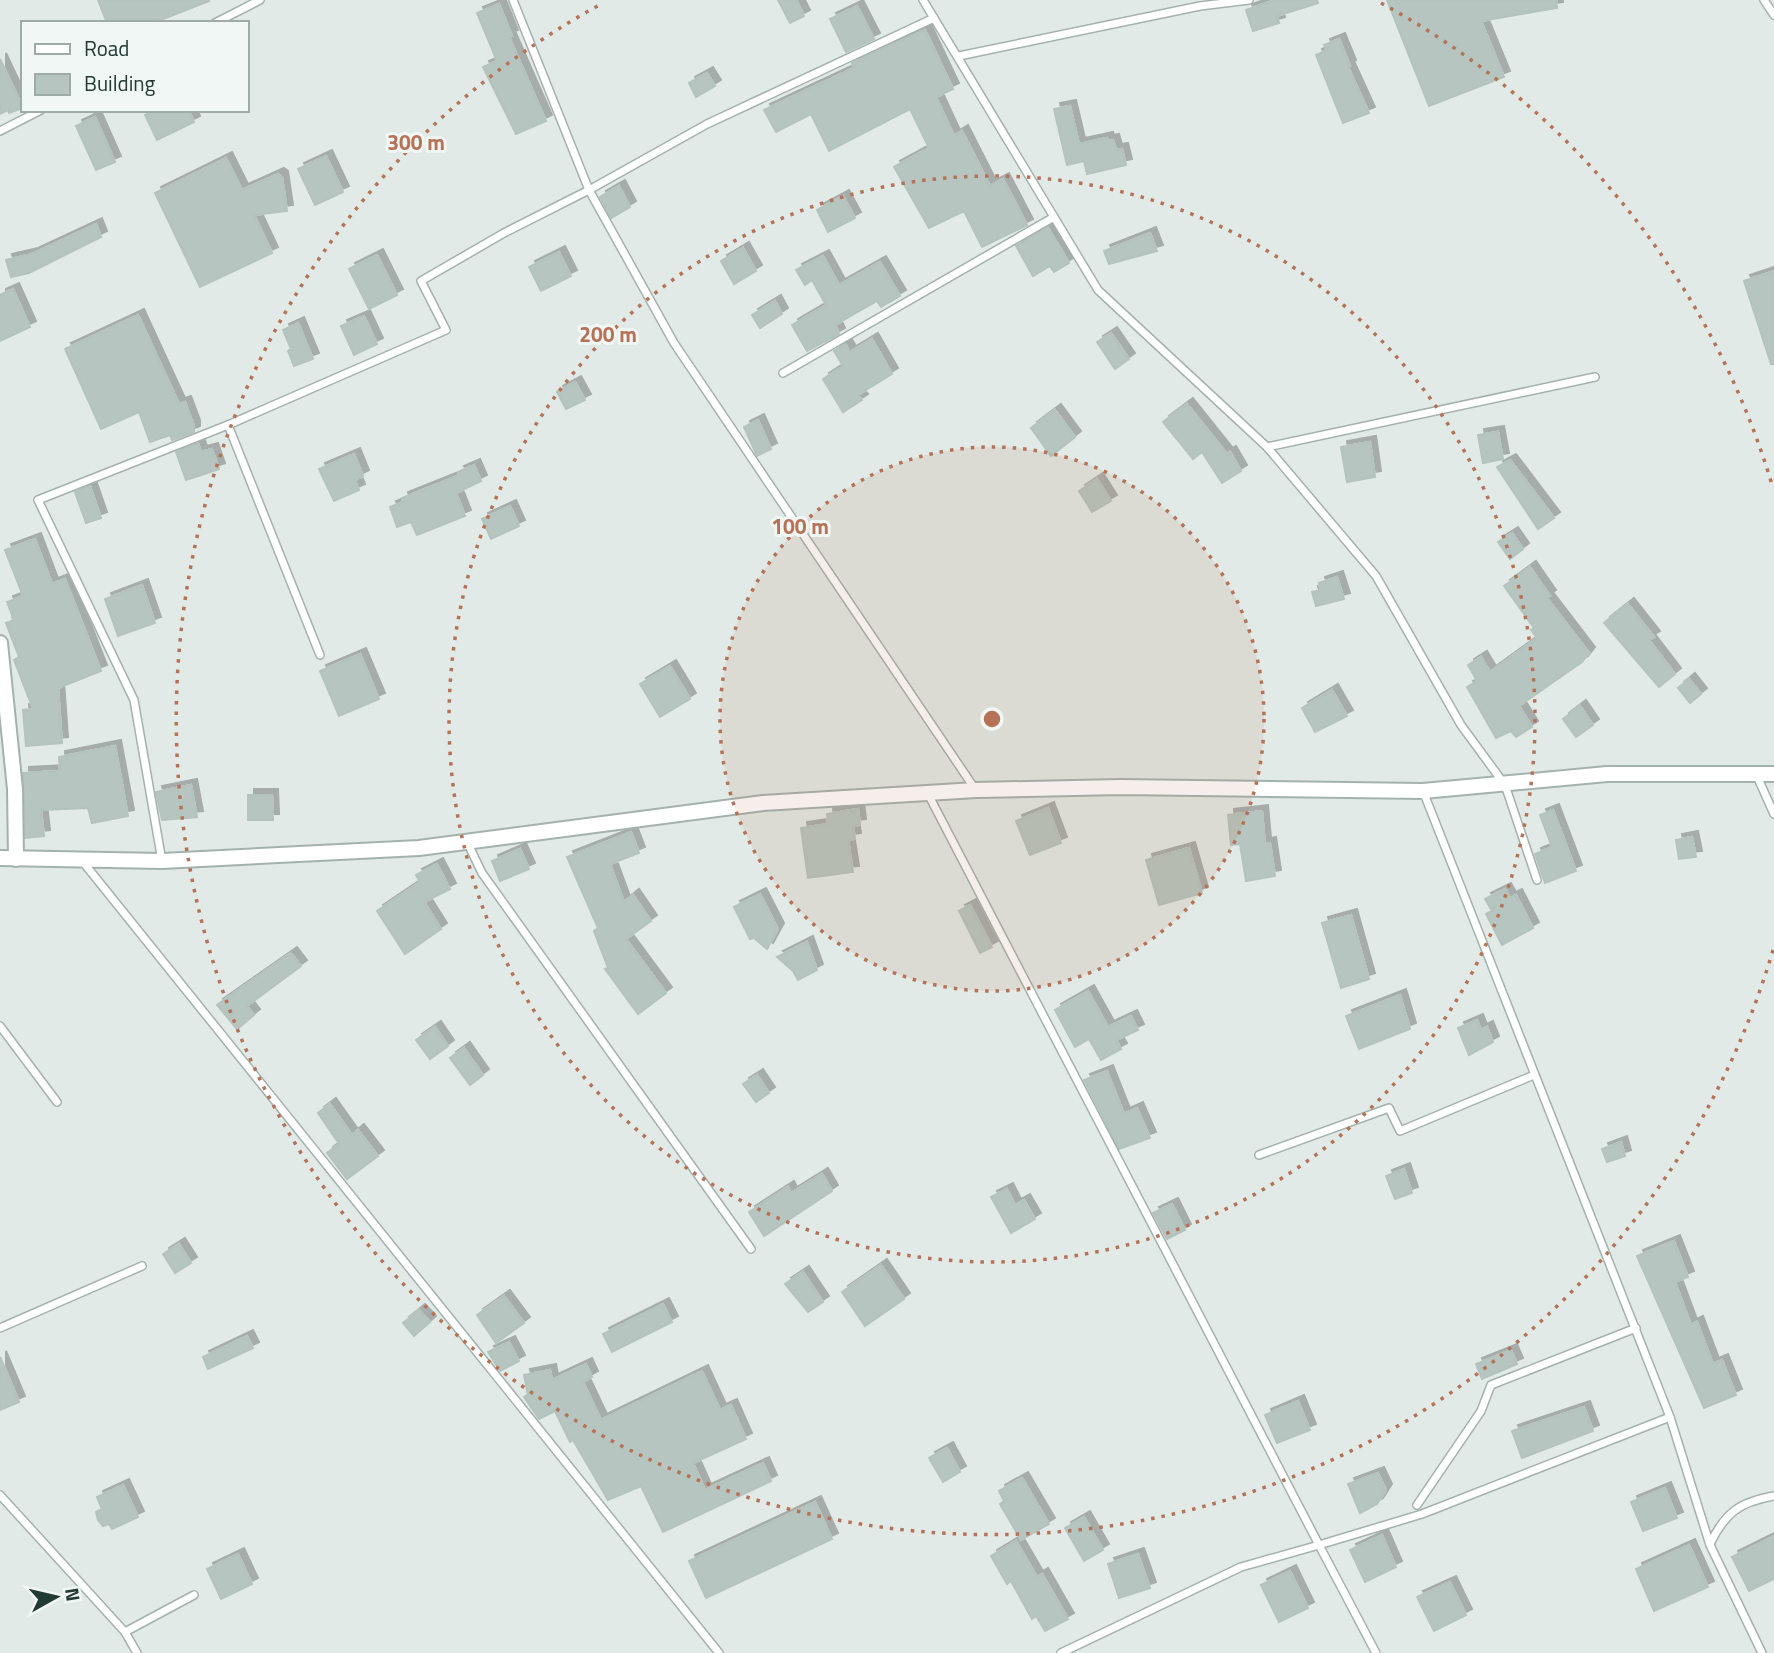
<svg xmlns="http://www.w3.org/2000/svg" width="1774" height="1653" font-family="'Titillium Web',sans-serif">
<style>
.building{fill:#b6c5bf;stroke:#b4c3bd;stroke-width:2;filter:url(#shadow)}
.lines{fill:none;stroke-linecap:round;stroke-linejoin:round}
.service-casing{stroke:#a4b2ad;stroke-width:10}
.minor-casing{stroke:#a4b2ad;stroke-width:18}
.service{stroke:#fff;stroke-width:7}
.minor{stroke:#fff;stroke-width:14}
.ring{fill:none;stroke:#b67256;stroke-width:3.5;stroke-dasharray:3.5 7}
.centre{fill:#b67256;stroke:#f1f7f4;stroke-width:3.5}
.ring-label{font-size:21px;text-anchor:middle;font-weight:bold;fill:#b67256;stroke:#f1f7f4;stroke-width:6;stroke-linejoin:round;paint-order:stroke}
</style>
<defs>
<filter id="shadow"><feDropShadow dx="6" dy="-6" stdDeviation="0" flood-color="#0004"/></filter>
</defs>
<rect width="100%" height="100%" fill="#e1eae6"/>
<g class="building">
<path d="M98,0H209V1L153,23H107Z"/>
<path d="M778,0H796L804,16L790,23Z"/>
<path d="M1275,0H1317L1318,3L1277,16L1279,23L1253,31L1246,10Z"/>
<path d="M1387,0H1556L1557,8L1481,21L1504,77L1429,106Z"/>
<path d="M499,4L512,36L509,37L546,121L516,134L483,67L497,61L477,13Z"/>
<path d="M857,6L874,39L846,52L830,19Z"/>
<path d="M925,30L953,89L936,97L954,136L962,131L990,186L1003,179L1027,225L982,247L964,211L929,228L894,167L929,148L910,109L829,151L811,114L776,132L764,110L854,68L852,63Z"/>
<path d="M1339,39L1350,66L1348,67L1369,113L1343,123L1316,55L1327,50L1324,45Z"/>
<path d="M0,59L23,108L9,113L8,110L0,114Z"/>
<path d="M707,73L715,86L696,97L689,83Z"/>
<path d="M1070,106L1079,144L1107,138L1108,141L1113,140L1116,150L1122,149L1126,165L1087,174L1084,161L1067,165L1054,109Z"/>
<path d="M155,110H189L194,122L157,140L145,115Z"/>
<path d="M95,117L115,162L96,170L76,126Z"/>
<path d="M326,156L343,192L315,205L298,169Z"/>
<path d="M226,158L242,190L278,174L282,177L287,211L254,215L272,253L200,287L155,193Z"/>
<path d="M619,186L630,207L611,218L600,197Z"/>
<path d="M843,196L855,218L828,232L817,210Z"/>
<path d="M96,224L101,237L29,273L11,277L6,260L32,254Z"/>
<path d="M1048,228L1069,263L1054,272L1050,266L1033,276L1016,246Z"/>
<path d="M1150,233L1157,251L1109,264L1104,251Z"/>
<path d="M743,248L756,271L734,284L721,261Z"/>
<path d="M559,252L571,276L541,291L529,267Z"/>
<path d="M377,255L397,295L369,309L349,269Z"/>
<path d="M823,256L839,285L880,262L900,296L881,307L877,301L835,325L839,334L807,351L792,325L826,305L812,280L805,285L796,270Z"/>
<path d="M1774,271V364H1771L1744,281Z"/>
<path d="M13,289L30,327L0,341V295Z"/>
<path d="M775,301L782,314L760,328L752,315Z"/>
<path d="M138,315L179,404L185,402L194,426V432L172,440L170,435L150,442L139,412L101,429L65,349Z"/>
<path d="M364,316L377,344L354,355L341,326Z"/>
<path d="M298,323L313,359L294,366L288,351L291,349L283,330Z"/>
<path d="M1111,333L1129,359L1115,369L1097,342Z"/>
<path d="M872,339L892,374L858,395L862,400L843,412L823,379L843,366L834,351L845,344L850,352Z"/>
<path d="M575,382L585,400L566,409L557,392Z"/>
<path d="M1187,404L1227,454L1230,452L1241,471L1222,483L1202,452L1193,459L1163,422Z"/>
<path d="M1055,410L1075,437L1051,456L1031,428Z"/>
<path d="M758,420L771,449L757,456L744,427Z"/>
<path d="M1498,432L1503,459L1483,463L1478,435Z"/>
<path d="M1370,442L1375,477L1347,482L1341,447Z"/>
<path d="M198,443L201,452L212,449L219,469L186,480L176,452Z"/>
<path d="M354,454L363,476L355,480L359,490L334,501L319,469Z"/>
<path d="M1510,460L1554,518L1538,529L1497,467Z"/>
<path d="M474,465L481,481L456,493L465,516L417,535L411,522L397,527L390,507L403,502L402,498L460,475L458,472Z"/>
<path d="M1097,479L1111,501L1092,512L1079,491Z"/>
<path d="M90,486L101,518L86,523L75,492Z"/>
<path d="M510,506L519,526L491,539L482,519Z"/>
<path d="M1512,533L1523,549L1510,559L1498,542Z"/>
<path d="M35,539L52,584L65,579L101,671L58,688L62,743L26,746L23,710L33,709L14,660L19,657L6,623L14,620L7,602L23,596L5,550Z"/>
<path d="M1530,567L1550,596L1547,598L1589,653L1582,662L1519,706L1532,727L1516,737L1511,731L1496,738L1467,687L1477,681L1468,665L1481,657L1490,672L1537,638L1531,630L1534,628L1504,586Z"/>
<path d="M1337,577L1344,599L1316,606L1312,592L1321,590L1319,583Z"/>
<path d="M142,585L155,623L118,636L105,599Z"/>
<path d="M1628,604L1654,637L1649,640L1675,674L1659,687L1604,623Z"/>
<path d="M360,654L379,699L339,716L320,671Z"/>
<path d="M670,666L690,699L660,717L640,684Z"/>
<path d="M1689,679L1701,694L1690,703L1678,688Z"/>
<path d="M1332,690L1347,716L1315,732L1302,708Z"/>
<path d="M1580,706L1593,725L1576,737L1563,719Z"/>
<path d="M115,746L128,816L92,823L88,808L41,810L44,836L25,838L23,773L60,771L59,757Z"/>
<path d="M191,785L197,817L162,820L156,792Z"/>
<path d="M248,795H272L273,820H248Z"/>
<path d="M1048,808L1061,843L1030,855L1016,821Z"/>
<path d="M858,809L860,825L853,826L855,839L848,840L853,872L808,878L801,828L828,824L827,814Z"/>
<path d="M1553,810L1576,871L1545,883L1535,854L1552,847L1540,815Z"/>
<path d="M1262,811L1265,844L1270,843L1275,876L1246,881L1240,844L1231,845L1228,815Z"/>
<path d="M631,832L639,853L610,864L624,902L633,895L651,921L626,939L666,993L638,1014L605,969L608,968L594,931L598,928L567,857Z"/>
<path d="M1692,837L1696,857L1679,859L1676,840Z"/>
<path d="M1189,848L1202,893L1159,905L1146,860Z"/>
<path d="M520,849L529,869L500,881L492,861Z"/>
<path d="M437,864L450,889L424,902L441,929L405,954L377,911L420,882L416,875Z"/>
<path d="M1505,889L1510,898L1516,895L1533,928L1502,945L1486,914L1492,911L1485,899Z"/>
<path d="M760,894L778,929L767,949L754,938L750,939L734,907Z"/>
<path d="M970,905L992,947L980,953L959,911Z"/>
<path d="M1351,915L1369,979L1341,988L1322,923Z"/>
<path d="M807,942L817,970L798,980L793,971L777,957Z"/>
<path d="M291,953L301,966L247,1006L254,1015L237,1029L217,1005Z"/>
<path d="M1088,991L1108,1027L1131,1016L1138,1030L1116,1040L1121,1049L1101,1060L1089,1039L1075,1047L1055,1010Z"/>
<path d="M1400,995L1410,1029L1359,1049L1346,1016Z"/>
<path d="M1477,1020L1481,1030L1487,1027L1493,1042L1469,1055L1458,1028Z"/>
<path d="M435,1027L448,1046L430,1059L416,1040Z"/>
<path d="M464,1048L483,1075L470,1085L450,1058Z"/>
<path d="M1107,1071L1124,1114L1137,1108L1150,1138L1119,1149L1084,1080Z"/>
<path d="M757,1075L769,1093L756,1102L743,1084Z"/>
<path d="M330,1104L352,1135L358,1130L378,1156L347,1179L327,1153L339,1144L318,1113Z"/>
<path d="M1621,1142L1625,1156L1607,1162L1602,1149Z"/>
<path d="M1404,1169L1412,1193L1395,1199L1386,1176Z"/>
<path d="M822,1174L832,1191L764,1236L749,1212L788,1187L791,1193Z"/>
<path d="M1007,1189L1015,1205L1024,1200L1035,1219L1011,1233L991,1197Z"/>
<path d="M1172,1204L1185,1230L1167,1239L1153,1213Z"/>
<path d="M1674,1241L1688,1277L1675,1282L1691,1325L1697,1322L1713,1364L1722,1360L1736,1395L1704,1408L1637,1256Z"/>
<path d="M179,1244L191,1263L175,1273L163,1254Z"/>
<path d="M881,1265L904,1299L865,1326L842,1292Z"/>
<path d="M803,1272L823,1302L808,1312L785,1284Z"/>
<path d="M504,1296L524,1323L496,1343L477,1315Z"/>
<path d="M663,1304L672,1322L612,1352L603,1334Z"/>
<path d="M419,1310L430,1322L414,1336L403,1323Z"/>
<path d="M247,1336L253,1348L208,1369L203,1357Z"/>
<path d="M509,1342L519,1361L500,1371L488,1352Z"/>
<path d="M1511,1350L1517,1364L1482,1379L1476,1364Z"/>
<path d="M0,1357L19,1402L0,1410Z"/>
<path d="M586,1364L592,1377L583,1382L601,1420L702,1371L720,1410L731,1405L746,1439L693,1463L705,1490L763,1463L771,1481L663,1532L641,1486L608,1500L573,1440L570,1442L555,1411L539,1419L524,1397L528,1395L524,1375L550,1370L552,1380Z"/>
<path d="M1298,1401L1310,1430L1277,1443L1265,1415Z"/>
<path d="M1584,1407L1593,1431L1522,1458L1512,1431Z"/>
<path d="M947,1448L960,1472L943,1482L929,1458Z"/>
<path d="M1378,1473L1386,1490L1377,1504L1360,1513L1348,1484Z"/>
<path d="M1022,1478L1049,1524L1021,1540L1000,1504L1004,1501L999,1491Z"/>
<path d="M123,1485L138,1517L112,1529L109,1524L103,1526L98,1520L96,1512L102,1509L97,1497Z"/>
<path d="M1665,1488L1677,1518L1643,1531L1631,1502Z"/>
<path d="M815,1502L832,1539L706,1598L689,1561Z"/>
<path d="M1084,1517L1103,1550L1084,1561L1065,1528Z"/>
<path d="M1382,1535L1396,1567L1365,1582L1350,1550Z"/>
<path d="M1774,1536V1579L1749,1591L1732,1557Z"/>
<path d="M1016,1541L1037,1577L1042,1574L1068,1619L1045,1631L1036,1616L1032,1619L1011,1581L1007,1584L991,1556Z"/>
<path d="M1689,1545L1708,1587L1654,1611L1636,1569Z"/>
<path d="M238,1554L252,1584L221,1599L207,1569Z"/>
<path d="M1138,1554L1150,1588L1119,1598L1108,1564Z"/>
<path d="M1290,1571L1308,1608L1279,1622L1261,1585Z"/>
<path d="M1450,1582L1466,1615L1434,1631L1417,1597Z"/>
</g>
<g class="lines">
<defs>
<g id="service">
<path d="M513,0L589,190L674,343L975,789"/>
<path d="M923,0L1098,290L1267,447L1376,576L1461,725L1505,785L1537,880"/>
<path d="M1764,0L1774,15"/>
<path d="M215,23L260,0"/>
<path d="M959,56L1200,6L1249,0"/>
<path d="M0,131L41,110"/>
<path d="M783,373L1054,217"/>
<path d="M228,425L320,655"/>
<path d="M1267,447L1595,377"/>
<path d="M1756,774L1774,814"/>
<path d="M1423,791L1670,1417L1710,1545L1762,1653"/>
<path d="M928,794L1319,1545L1422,1514L1670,1417"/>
<path d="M467,842L482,873L751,1249"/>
<path d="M162,861L134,700L38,500L228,425L446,330L421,281L504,233L589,190L707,124L934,18"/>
<path d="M83,862L719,1653"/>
<path d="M0,1026L57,1102"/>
<path d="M1259,1155L1389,1108L1400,1131L1534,1075"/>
<path d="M0,1328L142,1266"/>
<path d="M0,1495L125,1632L137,1653"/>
<path d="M1417,1505L1481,1411L1491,1385L1636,1328"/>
<path d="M1710,1544C1725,1513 1739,1502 1774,1496"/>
<path d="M125,1632L194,1595"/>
<path d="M1061,1653L1241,1567L1319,1545L1376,1653"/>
</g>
<g id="minor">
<path d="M0,643L15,789L16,859"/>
<path d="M0,858L162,861L419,848L763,803L976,790L1120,787L1423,791L1607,774H1774"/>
</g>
</defs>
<use href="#service" class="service-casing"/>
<use href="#minor" class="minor-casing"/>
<use href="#service" class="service"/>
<use href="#minor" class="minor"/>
</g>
<circle cx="992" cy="719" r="272" fill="#b67256" fill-opacity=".12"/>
<g class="ring">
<circle cx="992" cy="719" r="272"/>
<circle cx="992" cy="719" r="543"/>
<path d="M1773 950A815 815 0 1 1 603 3M1381 3A815 815 0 0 1 1773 488"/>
</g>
<circle cx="992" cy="719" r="10" class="centre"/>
<g class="ring-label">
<text x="416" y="150">300 m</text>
<text x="608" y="342">200 m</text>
<text x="800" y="534">100 m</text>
</g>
<rect x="21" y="21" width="228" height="91" fill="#f1f7f4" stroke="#9eaba7" stroke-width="2"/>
<rect x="35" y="44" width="35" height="10" fill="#ffffff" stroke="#9eaba7" stroke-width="2"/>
<text x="84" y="56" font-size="21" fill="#223a34">Road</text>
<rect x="35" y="74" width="35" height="21" fill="#b6c5bf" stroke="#9eaba7" stroke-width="2"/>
<text x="84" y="91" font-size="21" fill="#223a34">Building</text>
<g transform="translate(56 1597) rotate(82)" stroke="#f1f7f4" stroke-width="5" paint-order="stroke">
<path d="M0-5L12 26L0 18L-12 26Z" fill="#223a34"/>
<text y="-10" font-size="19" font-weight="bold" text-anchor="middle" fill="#223a34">N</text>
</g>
</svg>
